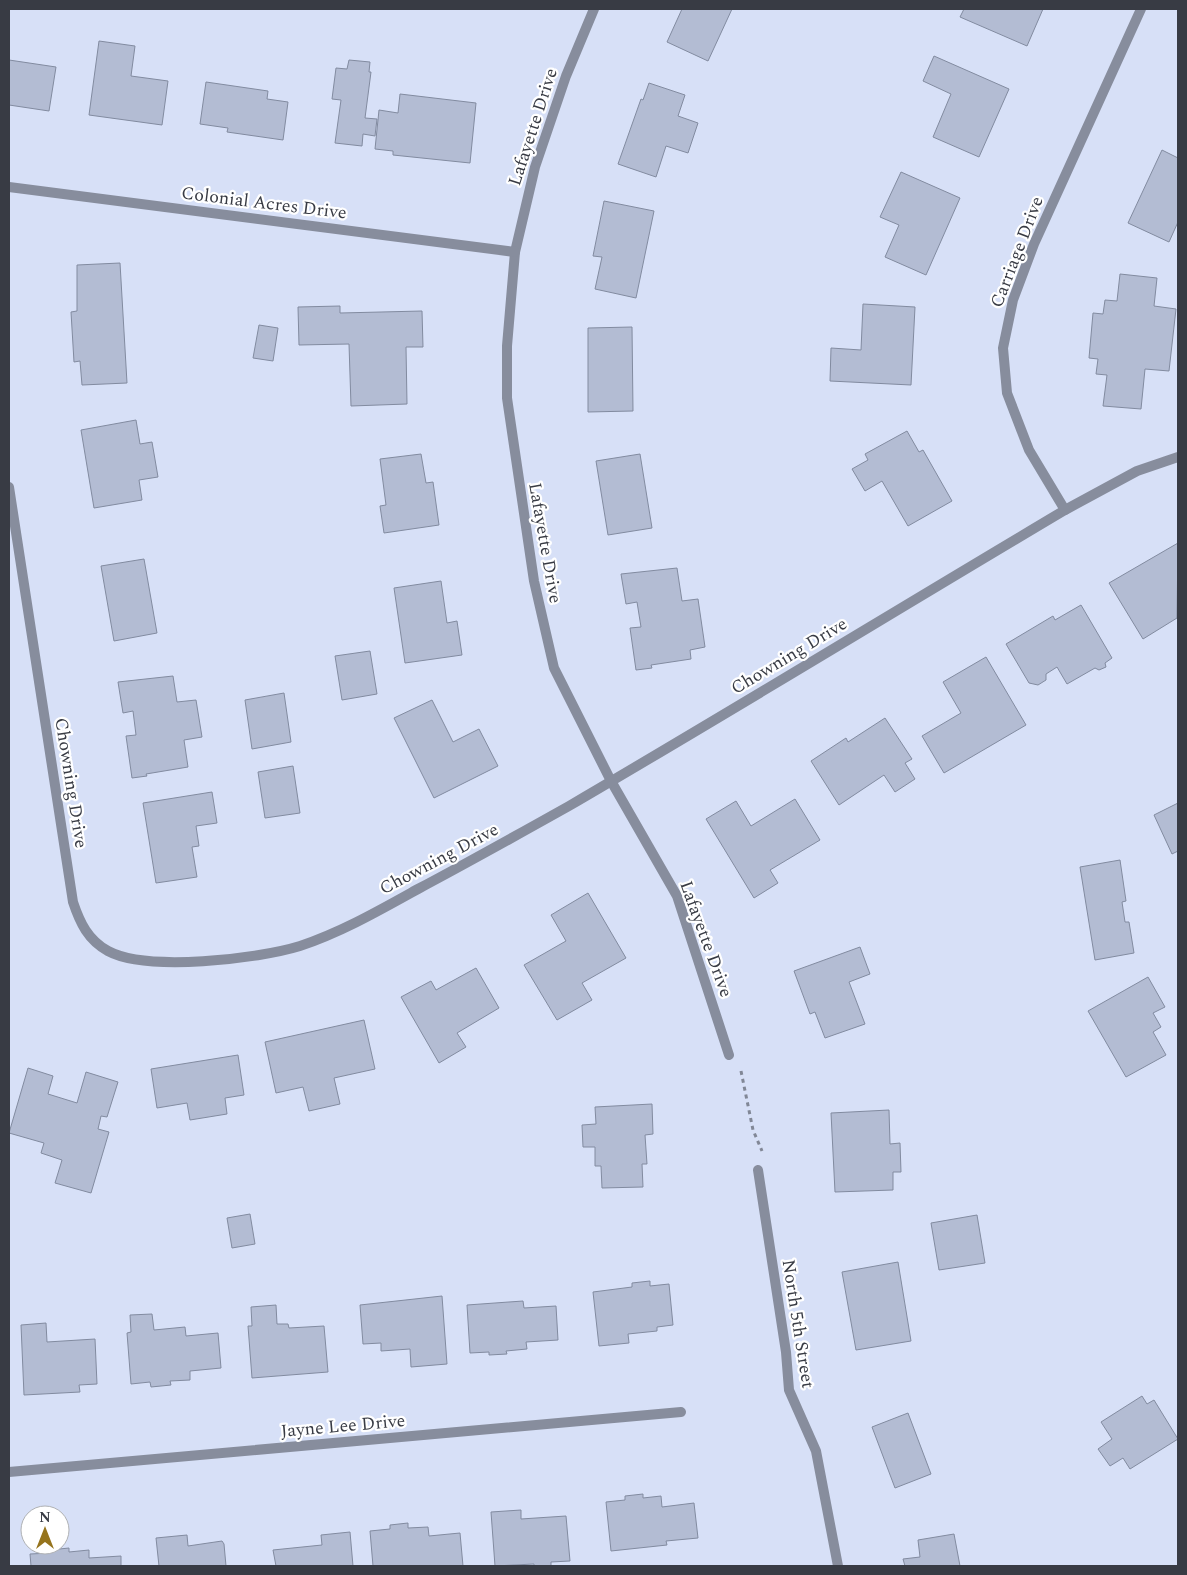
<svg xmlns="http://www.w3.org/2000/svg" width="1187" height="1575" font-family="Spectral,serif">
<style>
.building{fill:#b3bcd3;stroke:#828ba0}
.lines{fill:none;stroke-linecap:round;stroke-linejoin:round}
.path{stroke:#818796;stroke-width:3;stroke-dasharray:4 4;stroke-linecap:butt}
.street{stroke:#878d9d;stroke-width:10}
.labels{text-anchor:middle;dominant-baseline:central;stroke-width:4.5;stroke-linejoin:round;paint-order:stroke}
.street-label{font-size:18px;fill:#383b44;stroke:#fff}
</style>
<rect width="100%" height="100%" fill="#d7e0f7"/>
<g class="building">
<path d="M682,9H732L708,61L667,42Z"/>
<path d="M964,9H1043L1027,46L960,17Z"/>
<path d="M99,41L135,46L131,76L168,81L162,125L89,115Z"/>
<path d="M934,56L1009,89L979,157L933,137L951,94L923,81Z"/>
<path d="M9,60L56,67L49,111L9,105Z"/>
<path d="M349,60L370,62L369,72H371L365,118L377,119L375,136L363,134L362,146L335,143L341,100L332,99L336,68L347,69Z"/>
<path d="M206,82L268,91L267,99L288,102L283,140L227,132L228,128L200,124Z"/>
<path d="M649,83L685,95L678,116L698,123L688,153L666,146L656,177L618,164L641,99L643,100Z"/>
<path d="M400,94L476,103L470,163L393,155V151L375,149L379,110L398,113Z"/>
<path d="M1162,150L1178,158V222L1169,242L1128,223Z"/>
<path d="M901,172L960,198L926,275L885,257L899,225L880,217Z"/>
<path d="M604,201L654,211L636,298L595,289L602,257L593,256Z"/>
<path d="M120,263L127,383L82,385L80,361L74,362L71,312L77,311V265Z"/>
<path d="M1120,274L1157,278L1154,306L1176,309L1169,371L1145,369L1141,409L1103,406L1107,375L1096,374L1098,359L1089,358L1093,313L1103,314L1105,300L1117,301Z"/>
<path d="M863,304L915,307L911,385L830,381L831,348L861,350Z"/>
<path d="M340,306V313L422,311L423,347H406L407,404L351,406L349,344L299,345L298,307Z"/>
<path d="M259,325L278,328L273,361L253,358Z"/>
<path d="M632,327L633,411L588,412V328Z"/>
<path d="M136,420L140,444L152,442L158,477L139,480L142,500L94,508L81,430Z"/>
<path d="M907,431L919,452L923,450L952,501L908,526L882,481L865,491L852,469L868,460L865,454Z"/>
<path d="M421,454L426,483L433,482L439,525L384,533L380,506L386,505L380,459Z"/>
<path d="M640,454L652,528L608,535L596,461Z"/>
<path d="M1178,543L1177,618L1143,639L1109,583Z"/>
<path d="M144,559L157,633L114,641L101,566Z"/>
<path d="M677,568L682,601L698,599L705,647L690,650L691,659L651,665L652,668L636,670L630,628L641,627L637,602L626,604L621,574Z"/>
<path d="M441,581L447,623L457,621L462,655L405,663L394,588Z"/>
<path d="M1081,605L1112,658L1105,663L1106,667L1099,670L1095,668L1067,684L1057,667L1046,674V680L1038,685L1029,683L1006,644L1053,616L1055,620Z"/>
<path d="M370,651L377,694L342,700L335,656Z"/>
<path d="M986,657L1026,725L944,773L922,736L961,713L943,682Z"/>
<path d="M173,676L177,702L196,700L202,737L184,740L188,767L146,774L147,776L132,778L126,736L136,735L133,711L123,713L118,682Z"/>
<path d="M284,693L291,742L252,749L245,700Z"/>
<path d="M432,700L453,742L479,729L498,766L434,798L394,718Z"/>
<path d="M885,718L912,759L905,763L915,779L895,792L884,775L839,805L811,761L846,738L848,742Z"/>
<path d="M293,766L300,813L265,818L258,772Z"/>
<path d="M212,792L217,823L196,826L199,846L192,847L197,877L156,883L143,803Z"/>
<path d="M795,799L820,840L770,870L778,883L754,898L706,819L736,801L751,826Z"/>
<path d="M1178,803V851L1172,854L1154,815Z"/>
<path d="M1120,860L1126,901L1122,902L1125,922H1129L1134,953L1095,960L1080,867Z"/>
<path d="M588,893L626,958L582,983L592,1000L557,1020L524,965L566,941L551,915Z"/>
<path d="M860,947L870,974L849,982L865,1024L825,1038L815,1012L810,1014L794,971Z"/>
<path d="M476,968L499,1008L457,1033L466,1047L439,1063L401,997L431,981L436,990Z"/>
<path d="M1148,977L1165,1007L1153,1013L1161,1027L1153,1032L1166,1055L1126,1077L1088,1011Z"/>
<path d="M364,1020L375,1069L334,1078L340,1104L309,1111L303,1087L276,1093L265,1042Z"/>
<path d="M238,1055L244,1095L225,1098L227,1114L190,1120L187,1103L157,1108L151,1069Z"/>
<path d="M28,1068L53,1076L48,1094L77,1103L86,1072L118,1082L107,1117L101,1116L98,1129L109,1132L91,1193L55,1183L62,1160L41,1153L44,1143L9,1133Z"/>
<path d="M652,1104L653,1134L645,1135L647,1164H642L643,1187L602,1188L601,1166H595V1147H583L582,1125L596,1124L595,1107Z"/>
<path d="M889,1110L890,1144L900,1143L901,1172H893V1190L835,1192L831,1113Z"/>
<path d="M250,1214L255,1244L232,1248L227,1218Z"/>
<path d="M977,1215L985,1263L939,1270L931,1223Z"/>
<path d="M898,1262L911,1341L856,1350L842,1272Z"/>
<path d="M650,1281V1286L669,1284L673,1325L657,1327V1331L628,1334L629,1343L599,1346L593,1292L632,1287V1283Z"/>
<path d="M442,1296L447,1364L411,1367L410,1349L381,1351V1343L363,1344L360,1305Z"/>
<path d="M523,1301L524,1308L556,1306L558,1340L526,1342L527,1349L506,1351L507,1354L489,1355V1352L470,1353L467,1305Z"/>
<path d="M276,1305L277,1324H288L289,1328L324,1326L328,1372L252,1378L248,1326H252L251,1307Z"/>
<path d="M152,1314L154,1330L185,1327L186,1336L218,1333L221,1368L190,1371V1380L170,1381L171,1385L151,1387L150,1382L131,1384L127,1333L131,1332L130,1315Z"/>
<path d="M46,1323L47,1342L95,1339L97,1384L79,1385L80,1392L24,1395L21,1325Z"/>
<path d="M1142,1396L1147,1404L1154,1400L1178,1439L1130,1469L1123,1458L1110,1466L1098,1449L1112,1439L1101,1422Z"/>
<path d="M908,1413L931,1474L895,1488L872,1427Z"/>
<path d="M643,1494V1498L661,1496L662,1507L694,1503L698,1538L666,1541L667,1545L611,1551L606,1502L625,1500V1496Z"/>
<path d="M521,1510V1519L566,1516L570,1561L551,1562V1566H534V1564L495,1566L491,1512Z"/>
<path d="M408,1523V1528L428,1527L429,1536L460,1533L463,1566H373L370,1531L390,1529V1525Z"/>
<path d="M350,1532L353,1566H276L273,1550L322,1545L321,1535Z"/>
<path d="M954,1534L960,1566H905L903,1559L920,1557L918,1540Z"/>
<path d="M187,1535L188,1546L222,1541L224,1544L226,1566H159L156,1538Z"/>
<path d="M69,1548V1552L89,1550V1558L121,1556V1566H31L30,1554L50,1553V1550Z"/>
</g>
<g class="lines">
<path class="path" d="M741,1071L753,1130L762,1151"/>
<g class="street">
<path d="M594,9L566,76L535,167L515,252L507,346V398L534,581L554,668L611,781L677,896L729,1055"/>
<path d="M9,187L515,252"/>
<path d="M9,487L73,902C80,923 88,940 108,951C147,972 258,959 300,946C342,932 380,910 418,889C469,862 519,834 569,806C735,709 900,608 1065,510L1137,471L1178,457"/>
<path d="M1065,510L1029,450L1007,393L1003,348L1013,300L1034,244L1141,9"/>
<path d="M758,1170L786,1352L789,1390L816,1451L838,1566"/>
<path d="M9,1472L681,1412"/>
</g>
</g>
<g class="labels">
<g class="street-label">
<text transform="translate(533 127) rotate(-72)">Lafayette Drive</text>
<text transform="translate(264 203) rotate(7)">Colonial Acres Drive</text>
<text transform="translate(1017 252) rotate(-69)">Carriage Drive</text>
<text transform="translate(545 543) rotate(80)">Lafayette Drive</text>
<text transform="translate(789 656) rotate(-31)">Chowning Drive</text>
<text transform="translate(71 783) rotate(81)">Chowning Drive</text>
<text transform="translate(439 859) rotate(-28)">Chowning Drive</text>
<text transform="translate(706 939) rotate(70)">Lafayette Drive</text>
<text transform="translate(798 1324) rotate(81)">North 5th Street</text>
<text transform="translate(343 1426) rotate(-5)">Jayne Lee Drive</text>
</g>
</g>
<rect width="1187" height="1575" fill="none" stroke="#383b44" stroke-width="20"/>
<g transform="translate(45 1530)"><circle r="24" fill="#ffffff" stroke="#afb1b4"/>
<path d="M0-4L9 19L0 12L-9 19Z" fill="#96741d"/>
<text y="-8" font-size="14" font-weight="bold" text-anchor="middle" fill="#383b44">N</text>
</g>
</svg>
